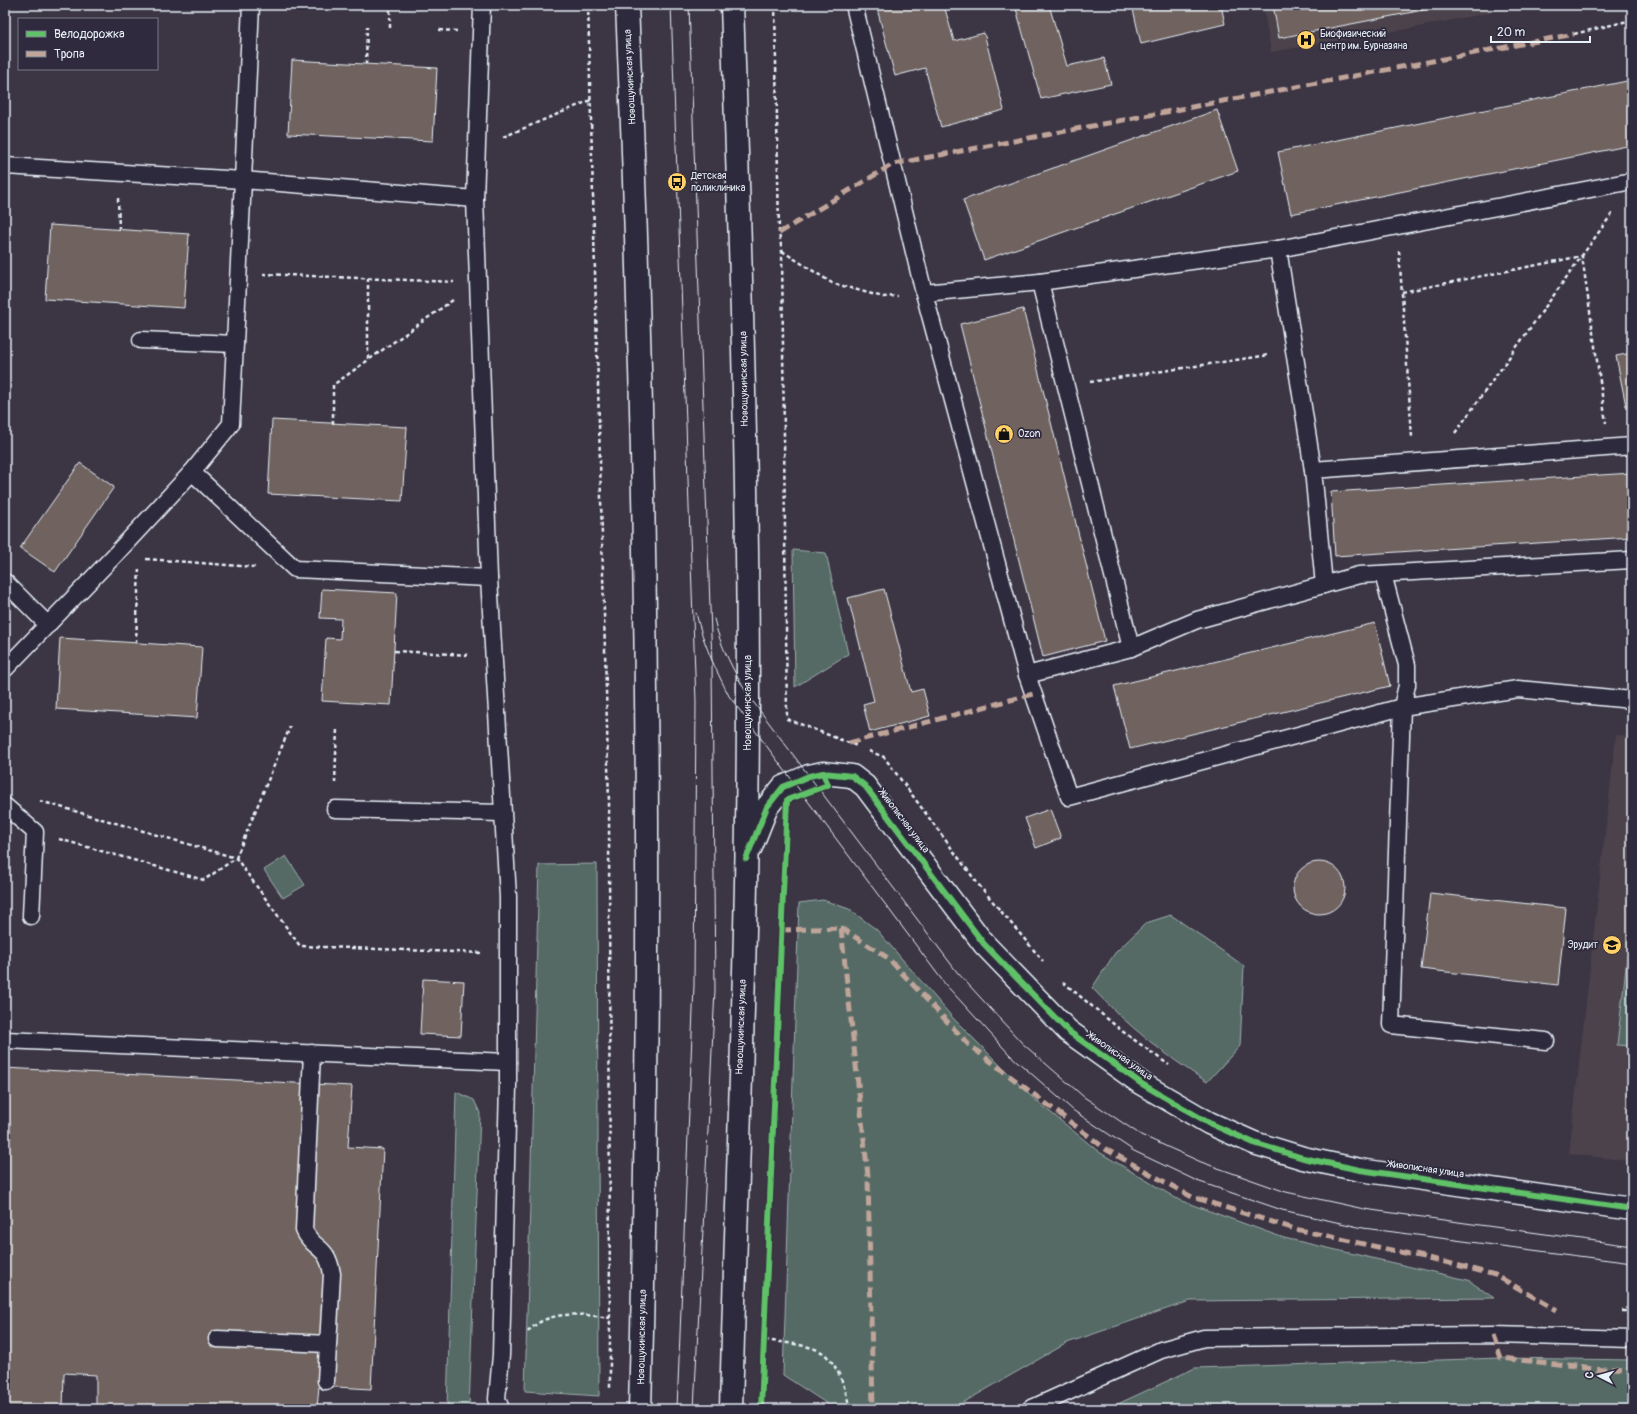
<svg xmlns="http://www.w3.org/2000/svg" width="1637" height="1414" font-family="Pangolin,sans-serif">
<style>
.built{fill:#4c434c}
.green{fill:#546a65;stroke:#9eaeae}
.building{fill:#70635f;stroke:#e8f1f8}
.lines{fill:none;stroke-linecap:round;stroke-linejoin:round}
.lane-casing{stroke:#e8f1f8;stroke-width:19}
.secondary-casing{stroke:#e8f1f8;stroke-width:25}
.path{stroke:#e8f1f8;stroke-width:2.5;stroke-dasharray:4 3;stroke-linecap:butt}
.lane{stroke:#2f2a3d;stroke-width:16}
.secondary{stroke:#2f2a3d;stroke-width:22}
.tram{stroke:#e8f1f8;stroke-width:1}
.quiet{stroke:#c0a59a;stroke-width:5;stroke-dasharray:10 5;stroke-linecap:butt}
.cycleway-casing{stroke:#2f2a3d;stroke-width:8}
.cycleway{stroke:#61c268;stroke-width:6}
.labels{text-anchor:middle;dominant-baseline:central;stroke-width:3.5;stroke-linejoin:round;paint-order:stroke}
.poi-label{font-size:10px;fill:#e8f1f8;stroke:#2f2a3d;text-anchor:start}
.street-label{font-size:10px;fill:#e8f1f8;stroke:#2f2a3d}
</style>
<rect width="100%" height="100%" fill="#3c3544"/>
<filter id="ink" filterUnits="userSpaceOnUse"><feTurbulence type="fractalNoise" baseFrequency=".025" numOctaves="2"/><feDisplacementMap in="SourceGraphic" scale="8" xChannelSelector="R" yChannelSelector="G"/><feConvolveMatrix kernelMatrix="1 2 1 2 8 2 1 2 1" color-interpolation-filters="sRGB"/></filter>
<g filter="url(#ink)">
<g class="built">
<path d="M1263,5H1526L1413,28L1271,52Z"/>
<path d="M1616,735L1632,737V1161L1569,1154Z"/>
</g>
<g class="green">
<path d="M793,550L826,553L848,654L795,687Z"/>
<path d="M286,856L305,885L283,898L264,870Z"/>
<path d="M597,864L599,1396L525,1391L539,865Z"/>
<path d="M823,900L849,909L877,930L953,1018L1033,1098L1099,1152L1179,1200L1284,1238L1468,1280L1494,1298L1190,1301L1067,1343L952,1409H835L783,1375L799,903Z"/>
<path d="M1171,915L1244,966L1240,1046L1207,1082C1162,1053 1129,1027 1092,988L1115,953L1146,923Z"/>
<path d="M1632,915V1046L1617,1045Z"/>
<path d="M456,1092L474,1100L480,1113L469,1409H447Z"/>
<path d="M1501,1358L1632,1360V1409H1107L1195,1368Z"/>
</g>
<g class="building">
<path d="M876,5H944L954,41L984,33L1004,110L941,127L925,68L895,76Z"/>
<path d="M1015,5H1049L1067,66L1104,58L1111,84L1041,99Z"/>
<path d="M1132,5H1221L1225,24L1141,44Z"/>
<path d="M1273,5H1449L1279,38Z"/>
<path d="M292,60L437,68L433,141L288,134Z"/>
<path d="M1632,80V145L1291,214L1278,152Z"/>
<path d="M1217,110L1238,171L984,260L963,200Z"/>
<path d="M50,225L189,234L184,308L45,299Z"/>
<path d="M1023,309L1105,641L1043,657L960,324Z"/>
<path d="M1632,353V404L1626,406L1616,356Z"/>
<path d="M272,420L407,427L402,501L268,494Z"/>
<path d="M80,463L114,487L55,572L20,548Z"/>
<path d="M1632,473V537L1335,556L1331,492Z"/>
<path d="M322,589L397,593L391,705L322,701L326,638L340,639L341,619L320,618Z"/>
<path d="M884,589L911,692L923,689L930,716L870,732L863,704L874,701L848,598Z"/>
<path d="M1375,623L1390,686L1130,749L1114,686Z"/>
<path d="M60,638L202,647L197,718L56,709Z"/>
<path d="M1050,809L1061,838L1036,848L1025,818Z"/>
<circle cx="1319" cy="888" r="26"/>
<path d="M1430,893L1566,908L1558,985L1421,969Z"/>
<path d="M423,979L464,981L461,1036L420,1034Z"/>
<path d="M5,1068L352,1086L348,1147L383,1149L371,1389L319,1386L317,1409H96V1375L64,1373L63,1409H5Z"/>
</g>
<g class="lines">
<defs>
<g id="lane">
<path d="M482,5L475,199L489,578L508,897V1086L501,1355L497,1399L501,1409"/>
<path d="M854,5L924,293L1027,675L1069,797L1402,707L1518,689L1632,700"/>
<path d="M5,166L243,180L251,5"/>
<path d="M1278,249L1313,470L1632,446"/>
<path d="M1040,282L1131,648"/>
<path d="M924,293L1040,282L1278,249L1632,181"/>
<path d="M141,340L235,344"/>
<path d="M1313,470L1324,585"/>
<path d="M192,472L295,569L489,578"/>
<path d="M1383,574L1407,665V685L1402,707L1391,1025L1546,1041"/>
<path d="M5,582L48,625"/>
<path d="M5,669L113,557L192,472L231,424L243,180L475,199"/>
<path d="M1027,675L1131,648L1197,620L1359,575L1632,560"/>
<path d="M5,806L35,832L31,916"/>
<path d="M335,809L502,813"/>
<path d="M5,1040L508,1062"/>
<path d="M312,1053L304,1230C313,1251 327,1243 332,1274L326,1381"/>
<path d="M217,1339L328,1344"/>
<path d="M1030,1409L1161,1350L1204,1338L1493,1335L1632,1339"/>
</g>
<g id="secondary">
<path d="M627,5C648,473 653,941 640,1409"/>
<path d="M751,847L767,807L783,787L809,776L823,773L852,776L865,786L984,944L1068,1031L1142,1084L1209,1123L1254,1143L1303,1158L1360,1170L1632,1209"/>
<path d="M731,1409C737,1172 748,934 748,696C748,466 740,235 732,5"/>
</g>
</defs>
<use href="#lane" class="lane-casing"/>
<use href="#secondary" class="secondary-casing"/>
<g class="path">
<path d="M588,5L609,803L610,1388"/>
<path d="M775,5L779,233L782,251L787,719L857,746"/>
<path d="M390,28V5"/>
<path d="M439,30L457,31"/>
<path d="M1574,34L1632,20"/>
<path d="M366,64L367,27"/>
<path d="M503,137L591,100"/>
<path d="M118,198L119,230"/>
<path d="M782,251L832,283L883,297L898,296"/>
<path d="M1399,251L1412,437"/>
<path d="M263,274L454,282"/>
<path d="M368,278V360"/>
<path d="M1402,292L1582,256L1606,423"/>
<path d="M1090,382L1269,355"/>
<path d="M333,424V385L453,300"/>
<path d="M1455,433L1614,211"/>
<path d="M146,559L255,567"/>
<path d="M136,643L139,567"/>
<path d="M394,651L469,655"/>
<path d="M869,751L884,757L978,884L1043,961"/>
<path d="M335,783L337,728"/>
<path d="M40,801L236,858L300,946L482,953"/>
<path d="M59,839L204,880L236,858L290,727"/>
<path d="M1063,982L1122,1031L1169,1065"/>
<path d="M1622,1311H1632"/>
<path d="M528,1332C547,1309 583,1314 610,1318"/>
<path d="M765,1340C779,1342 813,1345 823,1353C839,1365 846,1391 850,1409"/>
</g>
<use href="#lane" class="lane"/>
<use href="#secondary" class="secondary"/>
<g class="tram">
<path d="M671,5L696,702L694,985L677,1409"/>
<path d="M689,5L712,664L715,990L694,1409"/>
<path d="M696,613C703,643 715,668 729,696L945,984L1010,1055L1074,1111L1134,1151L1197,1181L1282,1210L1363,1228L1632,1263"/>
<path d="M714,619C720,646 734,672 748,695L957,972L1022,1043L1084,1097L1141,1135L1201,1162L1286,1192L1364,1209L1632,1246"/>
</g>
<g class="quiet">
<path d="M779,233L893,164L1574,34"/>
<path d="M849,743L1033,694"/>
<path d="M841,928L868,1176L873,1409"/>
<path d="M781,930L841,928L888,958L969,1045L1107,1150L1192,1197L1295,1229L1437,1260L1495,1275L1557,1310"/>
<path d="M1493,1335L1501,1358L1632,1372"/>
</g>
<defs>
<g id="cycleway">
<path d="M746,859L767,807L783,787L809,776L823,773L852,776L865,786L984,944L1068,1031L1142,1084L1209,1123L1254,1143L1303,1158L1360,1170L1632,1209"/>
<path d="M761,1409L787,800L828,785L823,773"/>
</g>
</defs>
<use href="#cycleway" class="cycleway-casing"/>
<use href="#cycleway" class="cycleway"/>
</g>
</g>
<defs>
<symbol id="hospital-disc" viewBox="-11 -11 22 22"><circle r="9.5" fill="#ffd166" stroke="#2f2a3d"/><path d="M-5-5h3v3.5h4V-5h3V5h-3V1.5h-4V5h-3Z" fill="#111"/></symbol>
<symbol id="bus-disc" viewBox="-11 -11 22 22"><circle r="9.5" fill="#ffd166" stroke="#2f2a3d"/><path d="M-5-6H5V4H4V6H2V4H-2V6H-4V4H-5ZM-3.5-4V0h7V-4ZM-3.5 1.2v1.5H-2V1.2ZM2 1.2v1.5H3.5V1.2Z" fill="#111"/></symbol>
<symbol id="shop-disc" viewBox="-11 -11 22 22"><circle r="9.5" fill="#ffd166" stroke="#2f2a3d"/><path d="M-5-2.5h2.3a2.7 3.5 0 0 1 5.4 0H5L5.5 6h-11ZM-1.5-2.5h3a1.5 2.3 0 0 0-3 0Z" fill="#111"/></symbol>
<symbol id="school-disc" viewBox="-11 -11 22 22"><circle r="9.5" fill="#ffd166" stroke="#2f2a3d"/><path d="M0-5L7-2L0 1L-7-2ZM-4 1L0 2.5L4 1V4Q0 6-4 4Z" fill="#111"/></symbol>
</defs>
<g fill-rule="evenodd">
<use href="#hospital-disc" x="1295" y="29" width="22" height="22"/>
<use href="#bus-disc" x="666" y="171" width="22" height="22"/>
<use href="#shop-disc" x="993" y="423" width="22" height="22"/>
<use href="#school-disc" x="1601" y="934" width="22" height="22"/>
</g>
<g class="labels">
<g class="poi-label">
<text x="1320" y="34">Биофизический<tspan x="1320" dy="12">центр им. Бурназяна</tspan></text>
<text x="691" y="176">Детская<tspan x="691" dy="12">поликлиника</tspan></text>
<text x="1018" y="434">Ozon</text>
<text x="1598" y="945" text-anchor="end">Эрудит</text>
</g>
<g class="street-label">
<text transform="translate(630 77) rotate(-93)">Новощукинская улица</text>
<text transform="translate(744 379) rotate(-91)">Новощукинская улица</text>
<text transform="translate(748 703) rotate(-90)">Новощукинская улица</text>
<text transform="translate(904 821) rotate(53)">Живописная улица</text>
<text transform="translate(741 1027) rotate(-88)">Новощукинская улица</text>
<text transform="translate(1120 1056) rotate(35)">Живописная улица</text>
<text transform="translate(1426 1169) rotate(8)">Живописная улица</text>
<text transform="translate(642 1337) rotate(-89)">Новощукинская улица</text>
</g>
</g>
<rect width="1637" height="1414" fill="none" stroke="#2f2a3d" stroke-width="20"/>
<rect x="10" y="10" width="1617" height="1394" fill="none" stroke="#e8f1f8" stroke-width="1.5" filter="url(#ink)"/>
<rect x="18" y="18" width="140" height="52" fill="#2f2a3d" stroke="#797a88"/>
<rect x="26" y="31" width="20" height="6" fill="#61c268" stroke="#797a88"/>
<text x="54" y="38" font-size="12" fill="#e8f1f8">Велодорожка</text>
<rect x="26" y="51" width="20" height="6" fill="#c0a59a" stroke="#797a88"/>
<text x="54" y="58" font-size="12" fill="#e8f1f8">Тропа</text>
<g transform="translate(1599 1376) rotate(276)" stroke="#2f2a3d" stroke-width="3" paint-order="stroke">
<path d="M0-3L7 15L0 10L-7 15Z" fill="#e8f1f8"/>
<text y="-6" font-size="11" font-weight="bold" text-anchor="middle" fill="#e8f1f8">С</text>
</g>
<path d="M1491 36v6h99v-6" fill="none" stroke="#e8f1f8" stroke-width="2"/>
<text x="1497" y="36" font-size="12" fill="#e8f1f8" stroke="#2f2a3d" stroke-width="3" paint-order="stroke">20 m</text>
</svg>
